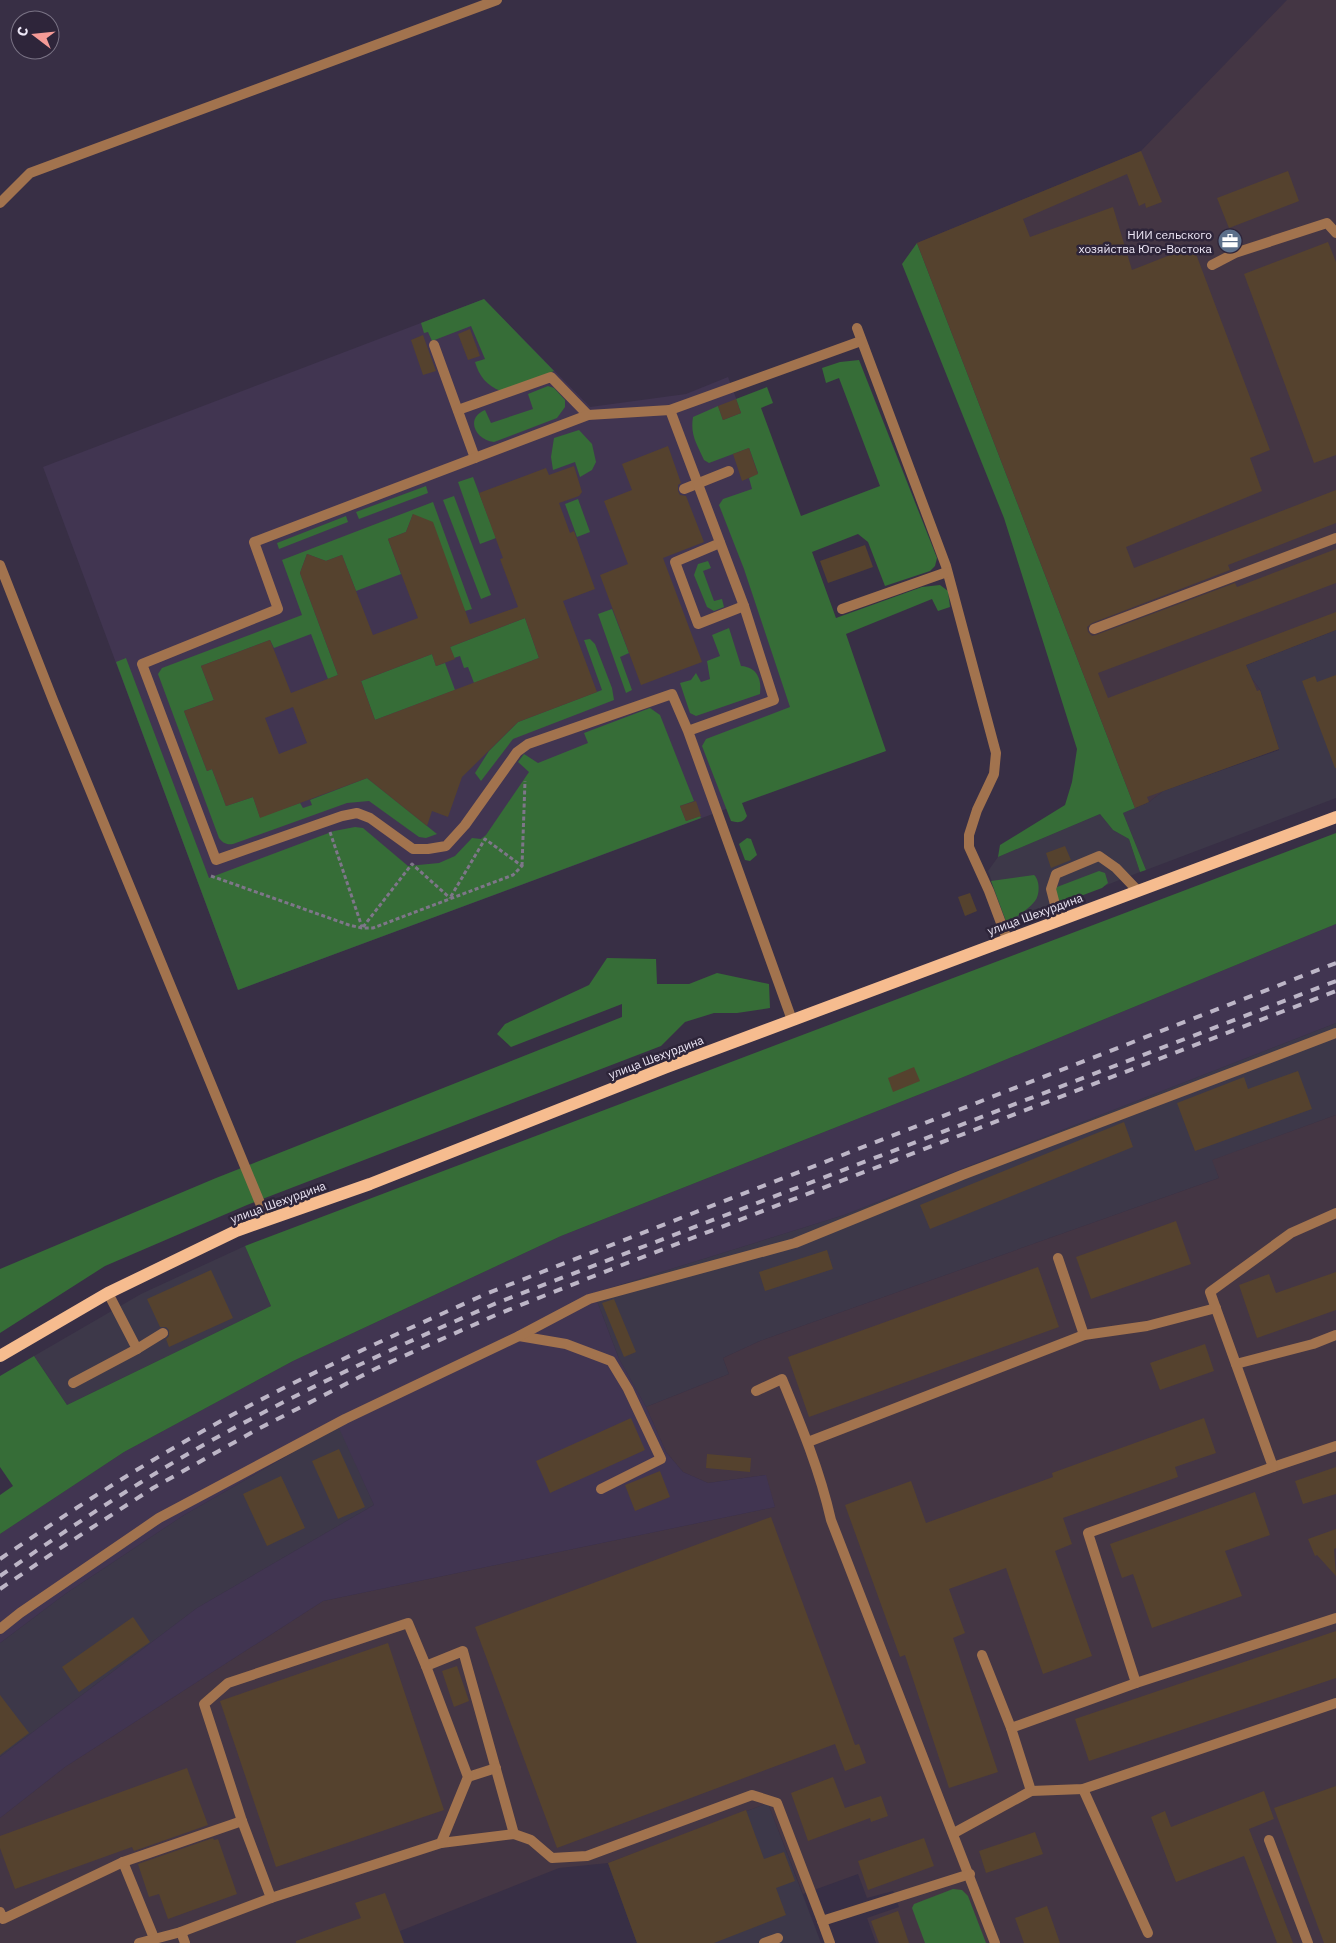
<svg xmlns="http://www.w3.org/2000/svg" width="1336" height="1943" font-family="'IBM Plex Sans',sans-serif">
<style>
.commercial{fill:#3d3849}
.industrial{fill:#443644}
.built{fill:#413551}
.green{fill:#366d37}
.building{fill:#55422e;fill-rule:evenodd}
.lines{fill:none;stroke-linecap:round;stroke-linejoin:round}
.path{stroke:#7e7689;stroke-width:3;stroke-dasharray:4 2.5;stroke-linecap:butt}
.service{stroke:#a2734e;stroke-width:10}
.minor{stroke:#a2734e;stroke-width:10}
.primary{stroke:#f6bc8f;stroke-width:12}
.rail{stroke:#bdb6c7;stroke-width:4;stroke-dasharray:9 9;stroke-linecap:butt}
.labels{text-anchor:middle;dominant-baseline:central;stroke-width:5;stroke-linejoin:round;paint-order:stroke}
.poi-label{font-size:12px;fill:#ede7f6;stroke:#2e253a;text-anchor:end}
.street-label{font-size:12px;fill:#ede7f6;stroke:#2e253a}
</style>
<rect width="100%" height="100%" fill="#382f45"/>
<g class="commercial">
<path d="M1336,630V798L1146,870L1123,813L1149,802L1163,791L1279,750L1260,690L1250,676L1246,665Z"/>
<path d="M1100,814L1113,830L1129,839L1140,872L1007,924L988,871L998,857Z"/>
<path d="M1336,1023V1115L1213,1160L1219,1178L760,1341L723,1358L729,1374L646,1407L619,1359L594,1293L844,1215Z"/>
<path d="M245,1246L271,1306L67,1405L34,1356L141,1294Z"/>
<path d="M339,1426L374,1505L197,1608L0,1757V1643L65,1594L184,1515Z"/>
<path d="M768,1803L821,1943H637L608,1863Z"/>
</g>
<g class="industrial">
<path d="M1287,0H1336V630L1246,665L1250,676L1260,690L1279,749L1163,791L1149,802L1135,808L917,243L1141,151Z"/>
<path d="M1336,1115V1943H876L867,1918L899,1907L893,1891L867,1898L858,1874L803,1894L768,1803L608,1863L559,1868L400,1931L404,1943H0V1818L65,1767L323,1601L775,1507L765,1475L708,1483L683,1472L666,1452L646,1407L729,1374L723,1358L760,1341L1219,1178L1212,1160Z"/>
</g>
<g class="built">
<path d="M484,299L590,407L686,394L728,377L779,511L812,702L745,802L238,990L43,467Z"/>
<path d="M1336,924V1023L844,1215L594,1293L619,1359L646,1407L666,1452L683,1472L708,1483L766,1475L775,1507L323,1601L65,1767L0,1818V1757L197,1608L374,1505L338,1426L184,1515L65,1594L0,1643V1534L124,1452L293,1361L561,1236L961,1078Z"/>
</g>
<g class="green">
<path d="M917,243L1135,808L1123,813L1146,870L1140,872L1129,839L1113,830L1100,814L998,857L1000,845L1065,805L1072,782L1077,749L1004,518L902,264Z"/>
<path d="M484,299L554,371L501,391C487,386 479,376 475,362L485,359L471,326L432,341L428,332L424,333L421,323Z"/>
<path d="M859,360L937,558L935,566L930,571L885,586L868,542L858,534L812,552L836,618L922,587L940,585L948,591L950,607L938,611L932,599L846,634L886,751L742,803L747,816C743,823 738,823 731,821L702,746L706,739L790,707L744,569L719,505L723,499L752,489L749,478L758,473L749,448L709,463L704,460C697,444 690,435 693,417L718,406L723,420L741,413L736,399L767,387L773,403L761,408L801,516L880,486L839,378L826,383L822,368L840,362Z"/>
<path d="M548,386L554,388L565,400V407L557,418L494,442C475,440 465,418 485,410L491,423L533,409L528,394Z"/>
<path d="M579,430L592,444L596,462L592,470L580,477L575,462L553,470L551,457L554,438Z"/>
<path d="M473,477L496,538L480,544L458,482Z"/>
<path d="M426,486L428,493L359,519L356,512Z"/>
<path d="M454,496L491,595L481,599L443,500Z"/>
<path d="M578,499L590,532L577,537L565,504Z"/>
<path d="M433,502L472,609L465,611L413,514L406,532L388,539L401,574L356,591L342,555L326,561L307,554L300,573L338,675L328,679L311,634L274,648L270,640L201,666L214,700L184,711L207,771L212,769L226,806L253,797L260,817L300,803L303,808L312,805L310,800L367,778L437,834L426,838L419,837L369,801L347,803L233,844C226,845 223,843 219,838L158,674L162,668L302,615L282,560Z"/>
<path d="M346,516L348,522L279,549L277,543Z"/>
<path d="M708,561L711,568L703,571L714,601L722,599L724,607L714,611L707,607L694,575L698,564Z"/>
<path d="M612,609L629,653L620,657L632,690L626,693L598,614Z"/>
<path d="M525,618L539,658L474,683L468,667L464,668L460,656L454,658L450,647Z"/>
<path d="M729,628L741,666C757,667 762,679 760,694L696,716L690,713L680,683L691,680L696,673L701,682L710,679L707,661L720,656L712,635Z"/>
<path d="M590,639L595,644L612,688L614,700L513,739L481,781L475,773L489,751L518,722L602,690L584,640Z"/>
<path d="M432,654L436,666L445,663L455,690L375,720L361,681Z"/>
<path d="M126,658L209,878L334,831L355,827L363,828L408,866L439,863L455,856L472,838L481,839L486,835L529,772L518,762L524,754L538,763L588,743L584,733L650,708L660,715L694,801L680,806L686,821L700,816L701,818L238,990L116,662Z"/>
<path d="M1336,833V924L961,1078L561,1236L293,1361L124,1452L0,1534V1495L13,1486L0,1467V1376L34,1356L67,1405L271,1306L245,1246Z"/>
<path d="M747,838L751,839L757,855L750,861L745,860L739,844Z"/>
<path d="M1099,871L1105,873L1108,883L1102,888L1062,903L1059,901L1054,893L1057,887Z"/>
<path d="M1034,875C1040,880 1040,895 1035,901C1028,910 1015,917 1007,924L991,881Z"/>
<path d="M607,958L656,959L657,984H689L717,973L769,984L770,1008L737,1013H714L685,1022L661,1046L247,1205L105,1266L0,1333V1269L216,1178L622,1017V1004L511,1047L497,1034L505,1024L589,985Z"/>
<path d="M953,1889L962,1890L968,1896L986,1943H925L912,1908L914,1904Z"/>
</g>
<g class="building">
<path d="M1141,151L1162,202L1146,208L1145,203L1139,206L1127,174L1023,219L1030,237L1113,207L1132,270L1193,246L1270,450L1250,458L1262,491L1126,547L1134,568L1336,490V523L1228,565L1230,570L1092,623L1087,627L1088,632L1092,636L1096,635L1235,583L1237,587L1336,549V583L1098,673L1108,698L1336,612V630L1246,665L1257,691L1260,690L1279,749L1147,797L1149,802L1135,808L917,243Z"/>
<path d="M1288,171L1299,201L1229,228L1217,198Z"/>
<path d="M1328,242L1336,262V455L1314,463L1244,274Z"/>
<path d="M470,329L480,356L468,360L458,334Z"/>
<path d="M423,335L436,371L423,375L411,340Z"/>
<path d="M736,399L741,413L723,420L718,406Z"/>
<path d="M668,446L681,483L678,485V491L680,495L686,496L704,542L663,558L702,662L641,685L600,575L628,564L604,501L632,490L622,464Z"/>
<path d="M749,448L758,474L742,481L733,454Z"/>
<path d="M574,466L582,492L579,496L559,503L570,533L574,531L595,589L563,601L597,692L518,722L462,777L448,817L432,811L427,826L367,778L260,818L253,797L226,806L212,769L207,771L184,711L214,700L201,666L270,640L291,693L338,675L300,573L307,554L326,561L342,555L373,635L418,618L388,539L406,532L413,514L433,522L470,624L518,607L500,559L503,558L479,493L546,468L549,475ZM525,618L539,658L375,720L361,681L432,654L436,666L455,659L450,647ZM293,707L307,743L279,754L265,718Z"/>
<path d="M865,545L873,567L828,583L820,561Z"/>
<path d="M1336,675V768H1335L1302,681L1315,676L1317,682Z"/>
<path d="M696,801L701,816L686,821L680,806Z"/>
<path d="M1065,846L1071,860L1051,868L1046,853Z"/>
<path d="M970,893L977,911L965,916L958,897Z"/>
<path d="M914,1067L920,1081L893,1092L888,1078Z"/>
<path d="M1298,1071L1312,1109L1195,1151L1177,1103L1244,1077L1248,1089Z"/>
<path d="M1124,1122L1133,1147L930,1229L920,1205Z"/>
<path d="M1176,1221L1191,1264L1091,1299L1076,1257Z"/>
<path d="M827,1250L833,1269L765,1291L759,1272Z"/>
<path d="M1038,1267L1059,1327L809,1417L788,1357Z"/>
<path d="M211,1270L233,1318L169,1347L166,1339L169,1336V1330L166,1327H160L147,1299Z"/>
<path d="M1336,1272V1310L1257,1338L1239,1285L1269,1274L1276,1293Z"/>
<path d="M614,1299L636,1352L624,1357L602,1303Z"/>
<path d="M1205,1344L1214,1371L1160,1390L1150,1363Z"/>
<path d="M631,1418L645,1450L550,1493L536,1461Z"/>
<path d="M1204,1418L1216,1453L1175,1467L1178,1477L1063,1518L1072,1544L1055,1551L1092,1656L1043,1674L1006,1568L949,1589L965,1633L953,1638L998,1772L949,1788L905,1655L900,1657L845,1505L911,1481L926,1523L1053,1477L1052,1473Z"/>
<path d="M339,1449L365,1507L338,1519L312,1461Z"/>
<path d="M707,1454L751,1458L750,1472L706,1468Z"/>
<path d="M1336,1467V1494L1303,1504L1295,1481Z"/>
<path d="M660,1471L670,1497L635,1511L625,1485Z"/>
<path d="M281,1476L305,1528L267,1546L243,1494Z"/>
<path d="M1255,1492L1270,1535L1225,1551L1242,1596L1152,1628L1133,1574L1122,1578L1110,1544Z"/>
<path d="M771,1517L855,1745L859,1744L866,1763L845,1771L835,1744L557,1848L475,1627Z"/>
<path d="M1336,1529V1548L1334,1549L1336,1576L1317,1555L1315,1556L1308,1539Z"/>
<path d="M133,1617L150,1642L79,1692L62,1667Z"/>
<path d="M1336,1631V1678L1089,1761L1075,1719Z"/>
<path d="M388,1643L444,1810L276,1867L220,1701Z"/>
<path d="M457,1666L469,1701L454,1707L442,1671Z"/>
<path d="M0,1695L29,1733L0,1755Z"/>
<path d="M187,1768L208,1825L134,1851L132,1847L15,1889L0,1848V1836Z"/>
<path d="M833,1777L845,1808L881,1796L888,1816L871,1822L870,1818L808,1841L791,1793Z"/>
<path d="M1336,1786V1943H1324L1274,1808Z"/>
<path d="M1264,1791L1274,1819L1249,1829L1293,1943H1277L1244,1856L1176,1882L1151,1817L1165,1811L1171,1827Z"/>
<path d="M746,1810L764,1859L784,1852L795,1881L776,1888L786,1915L714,1943H637L608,1863Z"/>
<path d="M1035,1832L1043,1854L986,1873L979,1851Z"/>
<path d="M213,1838L214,1840L218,1839L237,1894L168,1919L159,1894L149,1897L138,1864Z"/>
<path d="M924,1838L934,1866L868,1890L858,1861Z"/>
<path d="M385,1893L404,1943H296V1941L361,1918L355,1903Z"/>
<path d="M1047,1906L1060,1943H1024L1015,1918Z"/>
<path d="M898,1911L909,1943H879L871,1921Z"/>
</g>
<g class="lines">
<g class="path">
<path d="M330,832L362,927"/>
<path d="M522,866L525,781"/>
<path d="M211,876L349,925L362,928H373L513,875L522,866L485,839L450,898"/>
<path d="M363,927L412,864L450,898"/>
</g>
<g class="service">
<path d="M0,203L30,173L497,0"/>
<path d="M1212,265L1235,253L1327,223L1336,233"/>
<path d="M857,328L946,566L996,753L994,774L977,810L969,835V847L989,891L1007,939"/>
<path d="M434,345L475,458"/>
<path d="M458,410L551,377L588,415"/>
<path d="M670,410L861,341"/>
<path d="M684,489L729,471"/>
<path d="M720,543L675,562L698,624L744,606"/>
<path d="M0,565L53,700L267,1220"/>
<path d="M842,609L947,572"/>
<path d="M1094,629L1336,538"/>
<path d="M688,731L672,694L528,744L517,752L465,825L446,846L428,849H413L370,818L357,813L342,816L216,860L142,664L278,609L254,542L588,415L670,410L744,606L774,700L688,731L792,1020"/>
<path d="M1059,920L1051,889L1056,874L1099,856L1116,868L1138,891"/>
<path d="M1058,1258L1084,1335"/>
<path d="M519,1336L566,1344L611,1361L628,1389L661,1459L601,1489"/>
<path d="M137,1349L163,1333"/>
<path d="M1236,1364L1313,1344L1336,1335"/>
<path d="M73,1383L137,1349L108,1293"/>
<path d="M808,1442L1084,1335L1147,1326L1216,1308"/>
<path d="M1273,1467L1336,1446"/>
<path d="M0,1629L20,1613L159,1518L345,1419L519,1336L589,1299L795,1243L962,1175L1336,1033"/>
<path d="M982,1655L1011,1728"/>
<path d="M426,1666L463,1651L514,1834"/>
<path d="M1136,1683L1336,1618"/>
<path d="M468,1777L496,1768"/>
<path d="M1083,1789L1148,1933"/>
<path d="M1031,1791L1011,1728L1136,1683L1088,1533L1273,1467L1210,1292L1291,1233L1336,1213"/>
<path d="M954,1833L1031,1791L1083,1789L1336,1703"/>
<path d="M1269,1840L1308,1943"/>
<path d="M123,1862L154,1938"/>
<path d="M271,1898L441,1843L514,1834L531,1840L552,1858L587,1856L752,1795L777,1803L822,1921"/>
<path d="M0,1912L3,1919L123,1862L242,1821"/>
<path d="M139,1943L181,1932"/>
<path d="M185,1943L181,1932L271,1898L242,1821L204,1704L228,1683L408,1623L426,1666L468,1777L441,1843"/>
<path d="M764,1943L778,1938"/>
</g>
<g class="minor">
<path d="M756,1391L782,1379C801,1425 820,1471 831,1520L995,1943"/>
<path d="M830,1943L822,1921L970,1874"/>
</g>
<path class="primary" d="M0,1356L108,1293L236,1231L370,1184L667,1067L1336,817"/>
<g class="rail">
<path d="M0,1559C79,1505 160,1453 245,1408C324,1366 406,1330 488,1293L1336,963"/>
<path d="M0,1576C82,1519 166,1463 255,1417C334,1375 416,1338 499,1302L1336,981"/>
<path d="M0,1589L56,1551L153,1488L258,1429L377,1368L498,1314L622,1265L1336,991"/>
</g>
</g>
<defs>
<symbol id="office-disc" viewBox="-11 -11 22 22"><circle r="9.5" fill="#5c6f8a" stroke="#2e253a"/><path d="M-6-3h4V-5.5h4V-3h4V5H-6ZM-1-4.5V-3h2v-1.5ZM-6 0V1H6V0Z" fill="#fff"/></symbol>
</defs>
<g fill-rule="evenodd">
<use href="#office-disc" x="1216" y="227" width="28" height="28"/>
</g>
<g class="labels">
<g class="poi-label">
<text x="1212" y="234">НИИ сельского<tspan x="1212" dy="14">хозяйства Юго-Востока</tspan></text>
</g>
<g class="street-label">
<text transform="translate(1035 914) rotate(-20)">улица Шехурдина</text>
<text transform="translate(656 1057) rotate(-21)">улица Шехурдина</text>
<text transform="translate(278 1202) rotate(-20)">улица Шехурдина</text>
</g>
</g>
<g transform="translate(35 35) rotate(286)"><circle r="24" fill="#2e253a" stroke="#7a7385"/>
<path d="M0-4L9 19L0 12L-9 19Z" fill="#f59b97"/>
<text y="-8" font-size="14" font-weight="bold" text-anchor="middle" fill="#ede7f6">С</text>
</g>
</svg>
